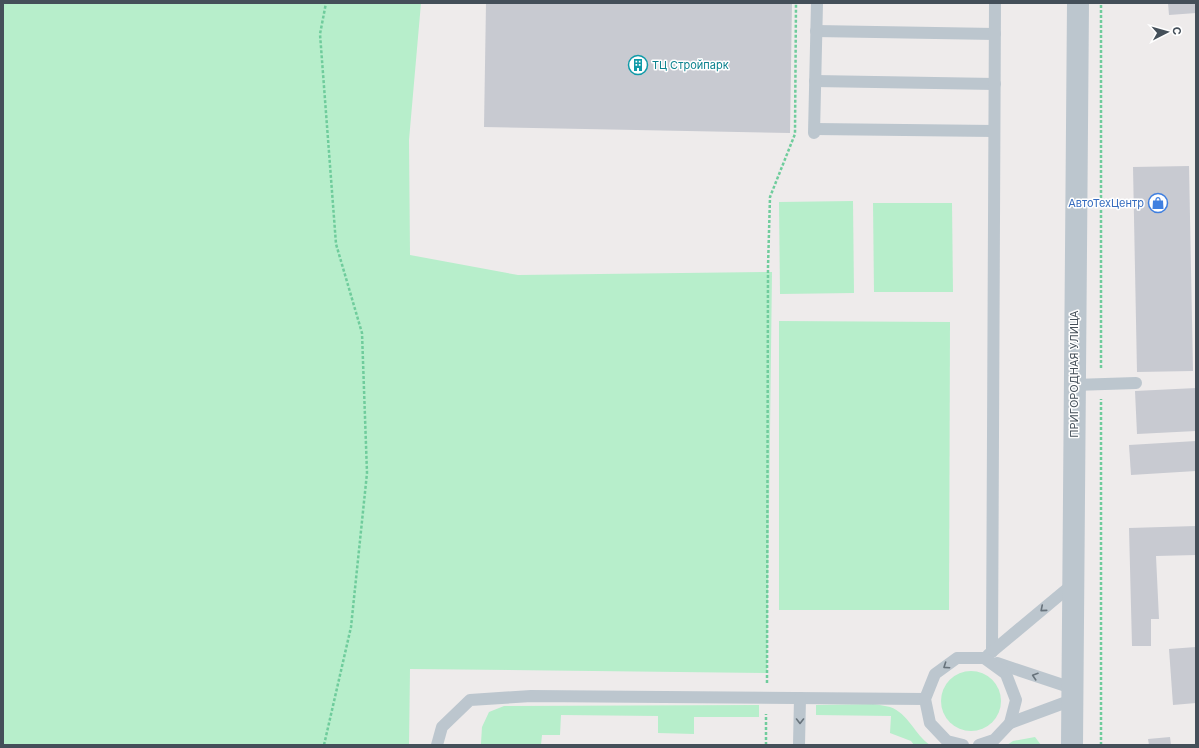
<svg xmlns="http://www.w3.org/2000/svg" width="1199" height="748" font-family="Inter,sans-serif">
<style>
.green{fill:#b7eecb}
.building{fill:#c8cad1}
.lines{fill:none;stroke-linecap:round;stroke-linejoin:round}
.path{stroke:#6fcc9c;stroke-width:2.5;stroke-dasharray:3 2;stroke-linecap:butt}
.service{stroke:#bcc6ce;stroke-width:12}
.tertiary{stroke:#bcc6ce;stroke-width:22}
.oneway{stroke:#68737c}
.labels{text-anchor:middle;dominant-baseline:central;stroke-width:3;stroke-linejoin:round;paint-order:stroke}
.culture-label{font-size:11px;fill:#0d838f;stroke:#fff;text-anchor:start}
.shop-label{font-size:11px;fill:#366cbe;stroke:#fff;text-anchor:end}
.street-label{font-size:11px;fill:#444f59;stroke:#fff}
</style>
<rect width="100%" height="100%" fill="#eeebeb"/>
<g class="green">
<path d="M3,3H421L409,140L410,255L518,275L772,272L767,673L410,669L409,745H3Z"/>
<path d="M853,201L854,293L780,294L779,202Z"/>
<path d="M873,203H952L953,292H874Z"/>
<path d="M779,321L950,322L949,610H779Z"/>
<circle cx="971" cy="701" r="30"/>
<path d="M874,704C880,705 885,706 890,707C908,713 915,735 930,745H914L911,741L890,733L891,716L816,715V705Z"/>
<path d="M759,705V717H694V734L658,733V716L561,715L560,735H542L541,745H481V743L482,727L489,712L504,706Z"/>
<path d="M1035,737L1041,745H1007L1013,741Z"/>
</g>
<g class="building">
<path d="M486,3H792L790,133L484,127Z"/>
<path d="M1168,3H1196V13L1169,15Z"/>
<path d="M1189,166L1193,371L1137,372L1133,167Z"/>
<path d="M1196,388V431L1137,434L1135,391Z"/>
<path d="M1196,441V471L1131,475L1129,445Z"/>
<path d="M1196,526V555L1156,556L1159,619H1151V646H1132L1129,528Z"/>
<path d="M1196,647V703L1173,705L1169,649Z"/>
<path d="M1170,737L1171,745H1149L1148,739Z"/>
</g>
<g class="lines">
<g class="path">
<path d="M1101,368V3"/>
<path d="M767,683L768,267L770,197L795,134L796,3"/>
<path d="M324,745L351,627L367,473L362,333L336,244L320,34L326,3"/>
<path d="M766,745V714"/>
<path d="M1101,745V399"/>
</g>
<g class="service">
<path d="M816,31L995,34"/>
<path d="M815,81L995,84"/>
<path d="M815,129L994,131"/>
<path d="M814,133L817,3"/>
<path d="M1074,385L1136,383"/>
<path d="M992,652L995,3"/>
<path d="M988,655L1073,584"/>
<path d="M997,663L1072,688"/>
<path d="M1010,723L1072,700"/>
<path d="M437,745L442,727L470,700L531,696L925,699"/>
<path d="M799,745L800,698"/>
<path d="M963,745L947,741L930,723L925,699L935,674L957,658H984L1006,674L1016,700L1010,723L994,740L979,745"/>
</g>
<path class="tertiary" d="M1072,745L1078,3"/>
</g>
<defs><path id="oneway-chevron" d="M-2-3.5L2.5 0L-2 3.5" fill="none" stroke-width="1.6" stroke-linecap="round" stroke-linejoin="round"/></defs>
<g class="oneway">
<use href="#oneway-chevron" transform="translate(1043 609) rotate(140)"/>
<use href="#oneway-chevron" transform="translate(946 666) rotate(146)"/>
<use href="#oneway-chevron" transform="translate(1035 676) rotate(-162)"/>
<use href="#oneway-chevron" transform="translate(800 721) rotate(90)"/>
</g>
<defs>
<symbol id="building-ring" viewBox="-11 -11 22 22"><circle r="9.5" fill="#fff" stroke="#0f9aa8" stroke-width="1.5"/><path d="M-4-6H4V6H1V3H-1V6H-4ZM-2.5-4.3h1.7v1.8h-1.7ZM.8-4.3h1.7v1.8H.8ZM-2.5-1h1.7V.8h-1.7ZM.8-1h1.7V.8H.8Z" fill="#0f9aa8"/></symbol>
<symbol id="shop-ring" viewBox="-11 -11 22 22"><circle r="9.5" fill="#fff" stroke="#3f7fe0" stroke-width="1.5"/><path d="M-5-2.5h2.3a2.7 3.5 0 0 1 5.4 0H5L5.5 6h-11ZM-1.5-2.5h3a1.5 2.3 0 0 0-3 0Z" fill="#3f7fe0"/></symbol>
</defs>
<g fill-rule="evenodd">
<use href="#building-ring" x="627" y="54" width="22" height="22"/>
<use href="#shop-ring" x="1147" y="192" width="22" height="22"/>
</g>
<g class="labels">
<g class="culture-label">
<text x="652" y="65">ТЦ Стройпарк</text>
</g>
<g class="shop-label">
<text x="1144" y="203">АвтоТехЦентр</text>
</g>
<g class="street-label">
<text transform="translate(1074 374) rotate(-90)">ПРИГОРОДНАЯ УЛИЦА</text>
</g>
</g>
<rect width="1199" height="748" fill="none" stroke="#444f59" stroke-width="8"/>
<g transform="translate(1167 32) rotate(84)" stroke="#ffffff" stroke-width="3" paint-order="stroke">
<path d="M0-3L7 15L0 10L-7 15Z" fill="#444f59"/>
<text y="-6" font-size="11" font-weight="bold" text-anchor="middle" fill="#444f59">С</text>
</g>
</svg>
